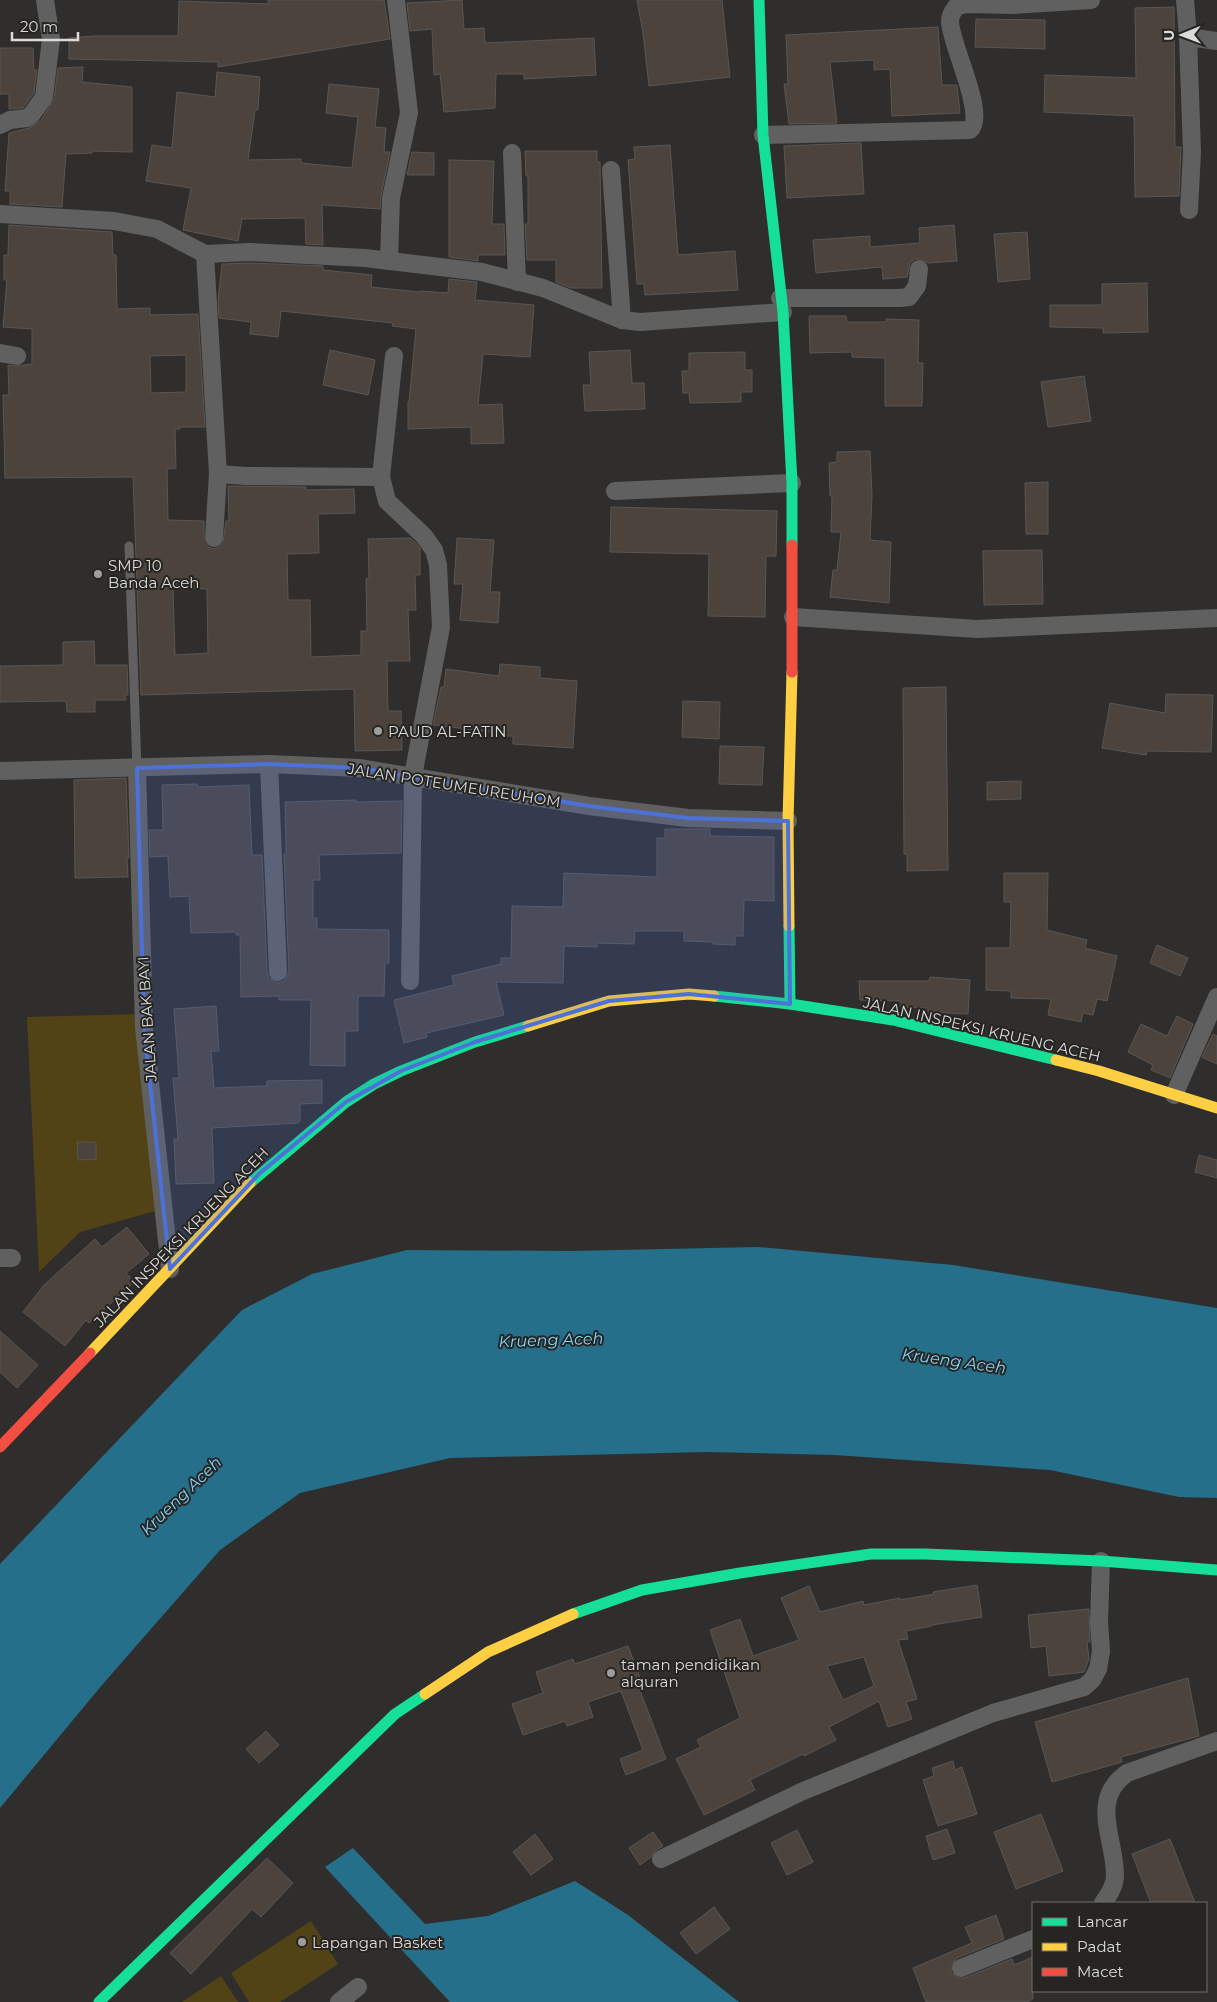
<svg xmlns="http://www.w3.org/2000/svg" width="1217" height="2002" font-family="Montserrat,sans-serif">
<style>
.green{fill:#524317}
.water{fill:#266f8b}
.building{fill:#4c433c;stroke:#585756;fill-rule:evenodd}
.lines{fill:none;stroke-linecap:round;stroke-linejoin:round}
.lane{stroke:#616060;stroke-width:9}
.street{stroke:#616060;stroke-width:18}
.fast{stroke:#16e098;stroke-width:11}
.slow{stroke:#ffcf43;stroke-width:11}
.jam{stroke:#f24e42;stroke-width:11}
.marked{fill:#4c71d8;fill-opacity:0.2;stroke:#4c71d8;stroke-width:4;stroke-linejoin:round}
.poi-dot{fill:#9f9e9d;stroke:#262522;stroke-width:2}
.labels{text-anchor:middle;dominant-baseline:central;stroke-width:4;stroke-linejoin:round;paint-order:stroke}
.poi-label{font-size:15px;fill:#dbdbd9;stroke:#262522;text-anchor:start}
.street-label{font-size:15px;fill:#dbdbd9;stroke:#262522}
.water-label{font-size:16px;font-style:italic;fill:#83d6f9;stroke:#262522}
</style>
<rect width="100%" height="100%" fill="#2f2e2d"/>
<g class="green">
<path d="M140,1014L159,1210L80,1232L39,1272L27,1017Z"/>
<path d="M311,1921L338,1964L280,2002H249L231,1973Z"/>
<path d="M221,1976L238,2002H182Z"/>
</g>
<g class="water">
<path d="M758,1247L953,1265L1217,1308V1498L1179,1497L1050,1470L835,1455L706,1452L450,1458L300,1493L220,1550L102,1685L0,1808V1564L242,1310L312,1274L407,1250L571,1251Z"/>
<path d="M353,1848L425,1924L488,1916L575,1881L628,1915L739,2002H450L325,1867Z"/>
</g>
<g class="building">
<path d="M268,0H384L390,39L218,67V62L69,59V38L94,36H178L179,1L269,4Z"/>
<path d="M462,0L464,29L484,28L485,43L594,38L596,75L524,79V74H496L495,108L444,112L440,74L434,75L432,29L410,31L407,3Z"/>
<path d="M637,0H722L730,77L649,86L643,33Z"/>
<path d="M1174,7L1175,147H1181L1179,196L1135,197L1134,116L1044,112L1045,75L1136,78L1135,8Z"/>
<path d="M976,19L1045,20V49L975,47Z"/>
<path d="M938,27L942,85H957L960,113L892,116L890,69L874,70V60L830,62L837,123L789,124L784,84H788L786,35Z"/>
<path d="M0,48H33L34,70H37L34,93L23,108L9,109V94H0Z"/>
<path d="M83,67L82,82L132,87V152L92,151V153L66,154L62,207L10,204V191H5L9,133L29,128L41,120L54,99L58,68Z"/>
<path d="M217,72L260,77L258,110H255L248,160L301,159V163L352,168L358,117L326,113L329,84L379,89L375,127L386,128L384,152H390L381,196L380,209L322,205L323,245L306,244L305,218L242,219L238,241L183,230L191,188L146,181L152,145L172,148L177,92L215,97Z"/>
<path d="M861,143L864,194L787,198L784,146Z"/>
<path d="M670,145L678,255L735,251L738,290L645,295L644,284H637L628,160L635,159L634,147Z"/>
<path d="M525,151H597V162H600L602,288H571L556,282V260H527L525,224H528V176H526Z"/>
<path d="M412,152L434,153V175H407Z"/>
<path d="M449,160L494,161L492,224H504L505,255H478V261L449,257Z"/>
<path d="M9,225L112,232L113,255H116L117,309L150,308V315L198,314L205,427H180V429H175L176,468L167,469L168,520L204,521V542L208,547L214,549L219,547L223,543L226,521H229L228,486L306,487V490L354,489L355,513L318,514L319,553L287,554L288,600H310L311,657L361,655V631H367L366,579L369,578L368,539L410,538L416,543L420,548V575H415L416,610H408L410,661H387L388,711H401L402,750L355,751L354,689L141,695L133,477L5,478L3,395H9L8,365L16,366L32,364V329L3,327L7,280H4V255H8ZM186,355V392L151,393L150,356ZM173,588L207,589L208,653L175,655Z"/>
<path d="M954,225L957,261L928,263L921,259H915L910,263L907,277L883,279L882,267L816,273L813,240L870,236V247L920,243L919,228Z"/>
<path d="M1027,232L1030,279L998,282L994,234Z"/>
<path d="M250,263L323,266V270L372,275L371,287L420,292V291L448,293L449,279L477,282L475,300L534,305L530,357L483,354L478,405L502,404L504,443L471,444V427L408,429V402H409L416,329L392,326L393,323L281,311L278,337L250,334L251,322L219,318L218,301L222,264Z"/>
<path d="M1147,283L1148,332L1103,333V328L1050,327V305H1102V284Z"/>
<path d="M809,316H846L847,322H886V319L919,320L918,363H923L922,406H885V358L852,357V352L810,353Z"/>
<path d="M330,350L375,360L368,395L323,385Z"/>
<path d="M630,350L632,383H644L645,409L585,411L583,385H591L589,352Z"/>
<path d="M745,352V370H752V392H741V402L690,403L689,393H683L682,371H689V353Z"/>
<path d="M1084,376L1091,421L1048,427L1041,382Z"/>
<path d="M870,451L872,495L870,540L891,542L889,603L830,597L833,570H837L841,532H831L832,496H830L829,463L837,462V452Z"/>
<path d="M1048,482V534H1026L1025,483Z"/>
<path d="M611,507L777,511L776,556H766L765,617L708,616L709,554L610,552Z"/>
<path d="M457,538L494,540L490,592H500L498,623L460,620L463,584H454Z"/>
<path d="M1042,550L1043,604L984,605L983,551Z"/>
<path d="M94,641L95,665H127L128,695H125L126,700H95V712H67L66,701L0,702V666L63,665V642Z"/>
<path d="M500,664L540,667V678L577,681L573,748L513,744V736H502V733L433,725L441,687H444L446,669L499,676Z"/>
<path d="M946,687L948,870L907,871V854H904L903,688Z"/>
<path d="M1166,694L1213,695L1211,752L1147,751L1146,755L1102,748L1110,703L1165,713Z"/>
<path d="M683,701L720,702L719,739L682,737Z"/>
<path d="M720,746L764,747L762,785L719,784Z"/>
<path d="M126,778L129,858H127L128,877L75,878L74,780Z"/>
<path d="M1021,781V799L987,800V782Z"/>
<path d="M197,784L198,787L249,785L252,855H262L267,972L269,978L278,983L284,981L289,972L284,854H286L285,802L356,800V802L402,801L401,853L319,855L320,880H313V918H317V929L389,930V963H385L384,996H358V1031H345V1066L310,1065L311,1000H279V996L241,997L240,935H236V932L191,933L189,896L170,897L168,856L150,857L149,830H163L162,785Z"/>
<path d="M665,829H710V836L774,837V901L744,900L743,936H735V945L713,944V942L684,941V931H635L634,944L597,943V947L564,946L563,983L496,982L504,1015L426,1033L427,1037L404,1043L394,1000L454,985L452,976L501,964V958H511L512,906L563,907L564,873L657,877V838H665Z"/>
<path d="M1004,873H1048L1047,930L1087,940L1085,948L1117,956L1107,1001L1097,999L1093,1015L1083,1013L1081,1022L1048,1015L1051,999L1011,998V991L986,990V948H1010L1011,902H1004Z"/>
<path d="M1157,945L1188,958L1180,976L1150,963Z"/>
<path d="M930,977L970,980L968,1014L928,1012V1008L901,1007V1001L860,1000L859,981H929Z"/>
<path d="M216,1006L219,1051H211L214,1088L267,1086V1081L322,1080V1103L300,1104V1121L298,1123L212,1128L214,1183L176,1184L174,1139H178L173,1078H179L174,1009Z"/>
<path d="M1177,1016L1193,1024L1170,1078L1151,1070L1153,1065L1128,1052L1141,1024L1167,1036Z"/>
<path d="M1213,1034L1217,1036V1064L1202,1057Z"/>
<path d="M77,1142H96V1159L78,1160Z"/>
<path d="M1199,1155L1217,1160V1178L1195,1172Z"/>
<path d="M127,1227L149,1254L126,1273L134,1282L89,1323L86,1320L65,1346L23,1312L44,1285L95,1239L102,1247Z"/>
<path d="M0,1331L38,1365L17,1388L0,1372Z"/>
<path d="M977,1585L982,1617L932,1625V1626L906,1631L908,1639L898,1640L917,1699L906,1702L912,1719L888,1727L879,1701L829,1727L836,1740L804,1756L803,1754L750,1780L755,1790L704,1815L676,1759L701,1747L697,1740L740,1718L710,1630L740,1619L753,1656L799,1640L781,1598L809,1586L820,1612L863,1601L864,1605L900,1598V1600L934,1594L933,1592ZM864,1657L874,1686L843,1700L827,1666Z"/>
<path d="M1089,1609L1090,1642H1087L1089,1659L1084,1672L1049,1676L1046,1646L1031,1648L1028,1615Z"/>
<path d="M628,1646L642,1683L638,1685L666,1759L626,1775L620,1759L643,1750L621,1691L588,1702L593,1717L567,1726L565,1721L523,1735L512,1704L543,1693L536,1672L573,1659L575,1664Z"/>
<path d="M1188,1678L1199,1736L1121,1757L1122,1762L1052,1782L1035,1722Z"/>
<path d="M266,1731L279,1745L259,1763L246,1749Z"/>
<path d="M953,1761L955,1770L962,1767L977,1814L938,1826L923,1780L934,1776L932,1768Z"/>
<path d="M1041,1814L1063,1871L1016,1889L994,1832Z"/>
<path d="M947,1829L955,1853L933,1860L926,1836Z"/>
<path d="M797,1830L813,1862L787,1875L771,1843Z"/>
<path d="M653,1832L663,1846L656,1850L651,1857L640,1865L629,1848Z"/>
<path d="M535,1834L553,1859L531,1875L513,1852Z"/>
<path d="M1170,1839L1195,1903H1151L1132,1854Z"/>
<path d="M267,1858L293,1883L261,1917L252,1909L191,1974L170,1953Z"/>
<path d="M714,1907L730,1929L696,1954L680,1933Z"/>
<path d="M996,1915L1004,1939L957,1958L951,1966V1972L959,1978H964L1012,1959L1014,1965L1033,1957V1999L1026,2002H926L913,1968L972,1943L965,1927Z"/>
</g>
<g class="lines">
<path class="lane" d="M129,546L137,768"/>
<g class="street">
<path d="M1185,0L1188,37L1217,41"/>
<path d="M1188,37L1192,152L1189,210"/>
<path d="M0,125L10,120L27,118L32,114L44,97L51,39L45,0"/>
<path d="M763,135L970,130C987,114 950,44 950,21C950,15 953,11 956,7L966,4L1013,5L1091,0"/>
<path d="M512,153L517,282"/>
<path d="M611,170L622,320"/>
<path d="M0,214L114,221L157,229L205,254L250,252L365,258L482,272L543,288L622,320L640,322L783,312"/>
<path d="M205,254L218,474L214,538"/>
<path d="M389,261L391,198L409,113L396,0"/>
<path d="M780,298H900L909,297L917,286L919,269"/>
<path d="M0,353L17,356"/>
<path d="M394,356L381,477L387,501L424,536L434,550L438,565L441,627L413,776L410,981"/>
<path d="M218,474L246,476L381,477"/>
<path d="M615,491L792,483"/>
<path d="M793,617L977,629L1217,618"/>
<path d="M269,764L278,972"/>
<path d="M137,768L144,1027L170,1269"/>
<path d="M0,771L269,764L359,768L589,806L688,818L788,821"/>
<path d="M1174,1095L1217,997"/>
<path d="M0,1258H12"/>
<path d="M661,1859L801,1792L993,1713L1084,1687L1092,1680L1098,1669L1101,1651L1099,1623L1101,1561"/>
<path d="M1103,1903C1109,1895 1115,1886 1115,1875C1115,1838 1089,1800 1127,1773L1217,1741"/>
<path d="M961,1968L1033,1939"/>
<path d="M339,2002L358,1987"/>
</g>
<g class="fast">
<path d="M759,0L763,135L783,312L792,483V545"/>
<path d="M789,926L790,1004"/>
<path d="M714,996L790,1004L893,1020L1056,1060"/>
<path d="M250,1183L346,1102L374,1084L401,1071L475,1042L528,1026"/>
<path d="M573,1614L642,1590L740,1573L871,1554H925L1101,1561L1217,1570"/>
<path d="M99,2002L395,1714L425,1694"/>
</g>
<g class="slow">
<path d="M789,926L788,821L792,672"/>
<path d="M528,1026L609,1001L689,994L714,996"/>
<path d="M1056,1060L1099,1071L1217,1108"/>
<path d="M90,1353L250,1183"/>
<path d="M425,1694L488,1652L573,1614"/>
</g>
<g class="jam">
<path d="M792,672V545"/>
<path d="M0,1447L90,1353"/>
</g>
</g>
<path class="marked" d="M269,764L359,768L589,806L688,818L788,821L790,1004L689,994L609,1001L475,1042L401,1071L346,1102L259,1174L170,1269L144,1027L137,768Z"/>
<g class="poi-dot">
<circle cx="98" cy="574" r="5"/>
<circle cx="378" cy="731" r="5"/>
<circle cx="611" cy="1673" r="5"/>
<circle cx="302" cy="1942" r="5"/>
</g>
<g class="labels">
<g class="poi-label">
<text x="108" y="565">SMP 10<tspan x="108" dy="17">Banda Aceh</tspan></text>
<text x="388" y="731">PAUD AL-FATIN</text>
<text x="621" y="1664">taman pendidikan<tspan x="621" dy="17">alquran</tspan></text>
<text x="312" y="1942">Lapangan Basket</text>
</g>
<g class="street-label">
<text transform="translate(454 785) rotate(9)">JALAN POTEUMEUREUHOM</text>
<text transform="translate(147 1019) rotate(-94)">JALAN BAK BAYI</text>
<text transform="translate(982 1029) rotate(13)">JALAN INSPEKSI KRUENG ACEH</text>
<text transform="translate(181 1237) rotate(-46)">JALAN INSPEKSI KRUENG ACEH</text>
</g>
<g class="water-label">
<text transform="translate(551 1340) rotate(-2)">Krueng Aceh</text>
<text transform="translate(954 1361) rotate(8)">Krueng Aceh</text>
<text transform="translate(181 1496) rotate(-44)">Krueng Aceh</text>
</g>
</g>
<rect x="1032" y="1902" width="175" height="90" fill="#262522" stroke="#6e6e6b"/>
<rect x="1042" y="1918" width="25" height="8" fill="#16e098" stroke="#6e6e6b"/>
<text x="1077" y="1927" font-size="15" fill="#dbdbd9">Lancar</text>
<rect x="1042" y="1943" width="25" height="8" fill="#ffcf43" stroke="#6e6e6b"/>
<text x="1077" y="1952" font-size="15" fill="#dbdbd9">Padat</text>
<rect x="1042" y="1968" width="25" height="8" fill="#f24e42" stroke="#6e6e6b"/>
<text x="1077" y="1977" font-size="15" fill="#dbdbd9">Macet</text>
<g transform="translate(1182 35) rotate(269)" stroke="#262522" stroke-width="4" paint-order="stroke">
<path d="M0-4L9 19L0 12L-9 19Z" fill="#dbdbd9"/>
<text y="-8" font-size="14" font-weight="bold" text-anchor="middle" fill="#dbdbd9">U</text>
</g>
<path d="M12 32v8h66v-8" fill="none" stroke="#dbdbd9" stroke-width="2.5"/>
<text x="20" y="32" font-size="15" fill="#dbdbd9" stroke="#262522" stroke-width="4" paint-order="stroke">20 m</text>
</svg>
